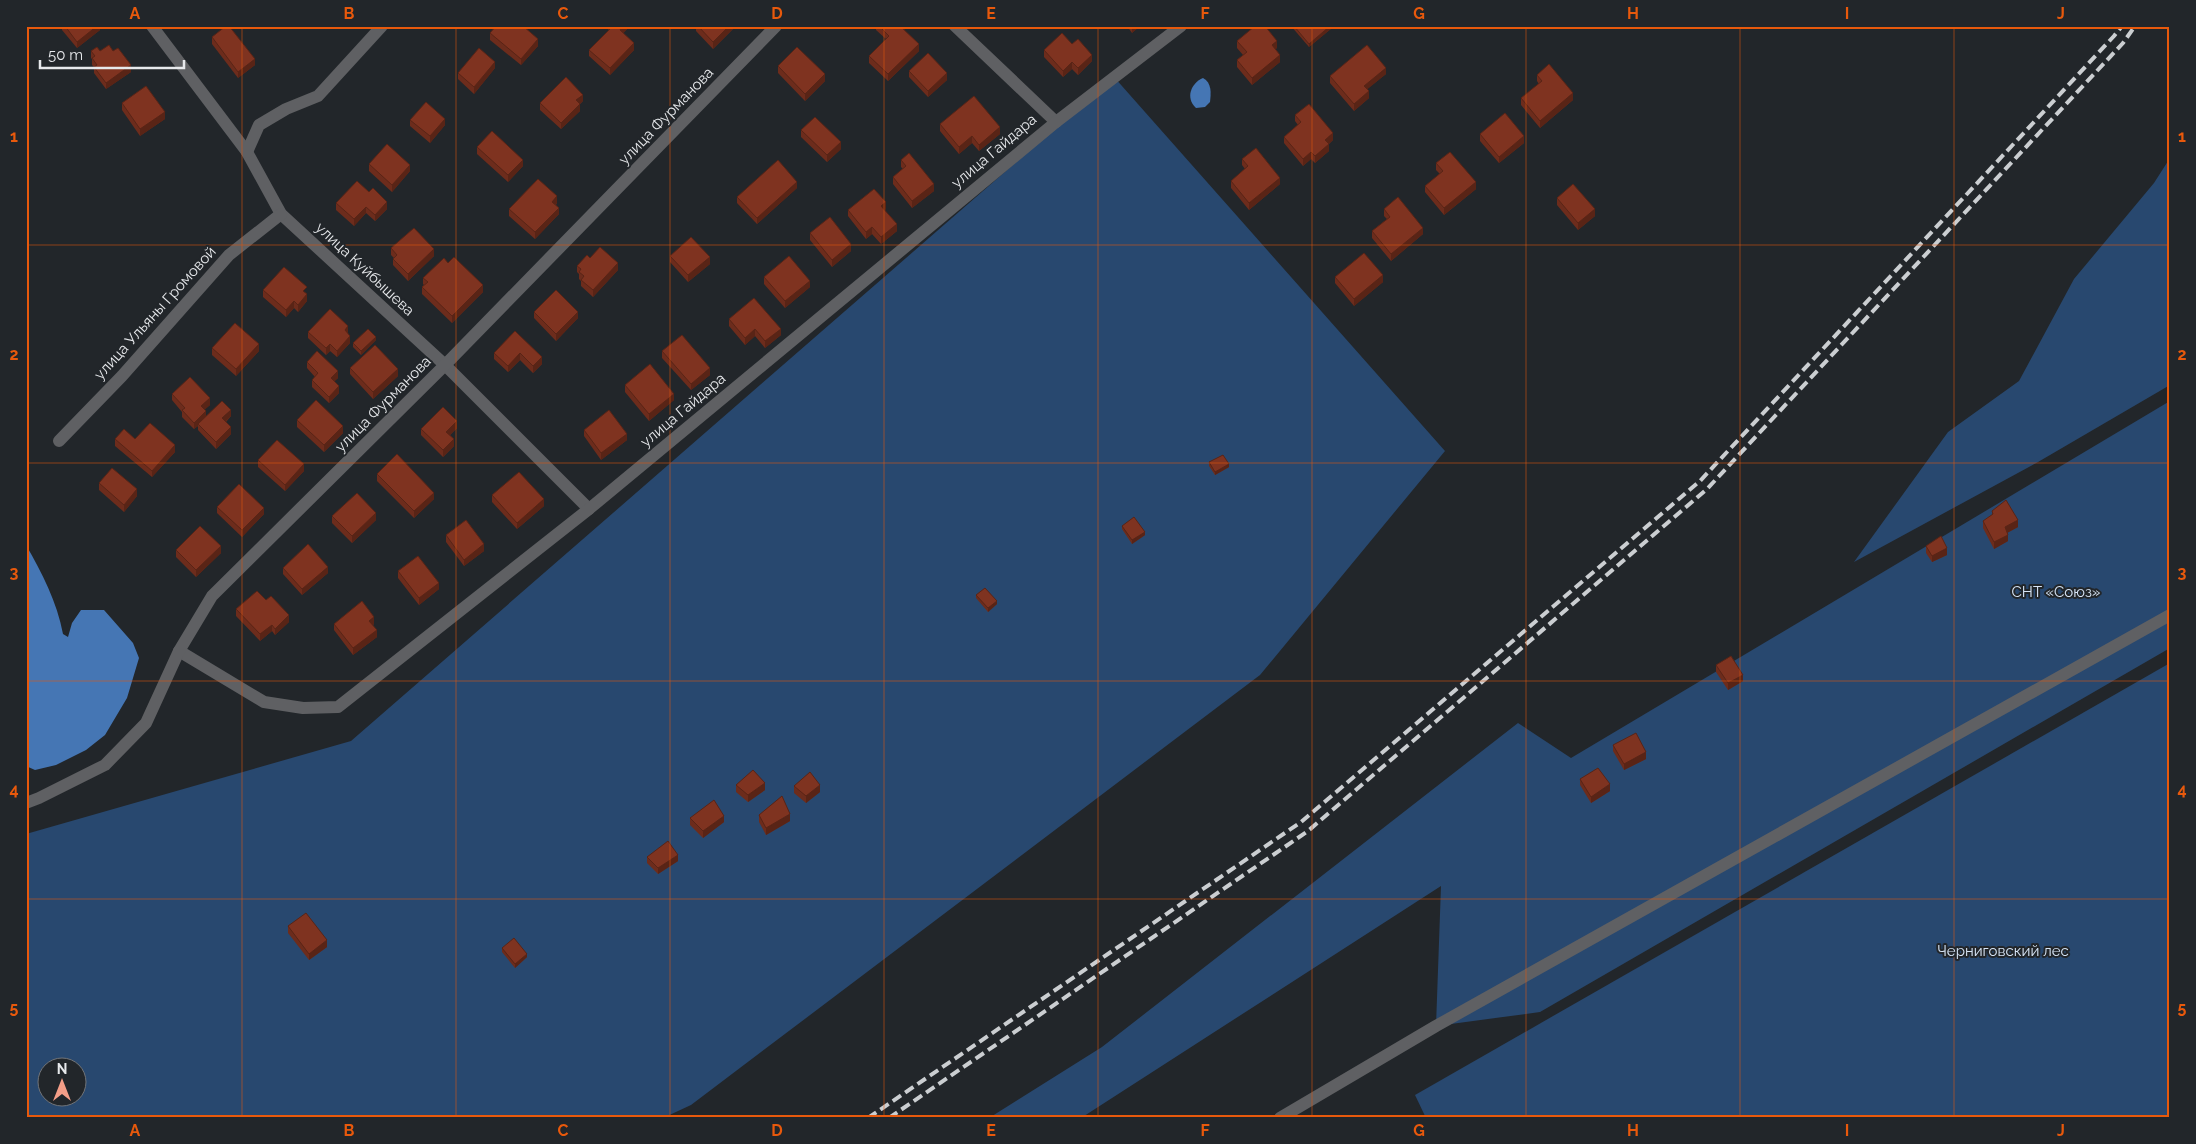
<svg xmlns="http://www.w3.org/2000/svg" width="2196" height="1144" font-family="Raleway,sans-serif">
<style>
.green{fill:#28486f;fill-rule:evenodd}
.water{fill:#4576b4}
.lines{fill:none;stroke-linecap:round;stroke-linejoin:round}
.street{stroke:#5f6063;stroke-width:12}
.rail{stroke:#cbced1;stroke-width:4;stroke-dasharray:10 5;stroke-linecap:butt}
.wall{fill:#6d2c1c}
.shaded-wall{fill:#592416}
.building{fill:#7f3320;stroke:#592416}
.grid{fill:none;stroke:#e8590c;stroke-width:1;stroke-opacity:0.55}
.labels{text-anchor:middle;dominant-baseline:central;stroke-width:4;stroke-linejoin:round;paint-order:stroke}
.street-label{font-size:15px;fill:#e7e9ec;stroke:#22262a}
.park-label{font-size:15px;fill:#d7e5f6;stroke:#22262a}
.neatline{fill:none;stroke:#e8590c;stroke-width:2}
.grid-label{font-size:16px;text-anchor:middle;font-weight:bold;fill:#e8590c}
</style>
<rect width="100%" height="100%" fill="#22262a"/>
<g class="green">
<path d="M1114,77L1445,451L1260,675L691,1105L663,1118H26V834L351,741ZM48,1066H78V1096H48Z"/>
<path d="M2170,158V385L2038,462L1854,562L1948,432L2019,381L2074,279L2154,183Z"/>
<path d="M2170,401V648L1540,1012L1436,1026L1441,886L1081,1118H989L1102,1047L1518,723L1571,758Z"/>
<path d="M2170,663V1118H1426L1415,1095Z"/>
</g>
<g class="water">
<path d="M1203,78C1212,83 1211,93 1210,102L1205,107L1196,108C1185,98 1191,83 1203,78Z"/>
<path d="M26,545C42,573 57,602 63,634L68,637L72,623L81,610H104L133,643L139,658L127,698L105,735L86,750L56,765L35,770L26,766Z"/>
</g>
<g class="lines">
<g class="street">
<path d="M152,26L247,152L281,214L445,365L589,509"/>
<path d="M955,26L1056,122"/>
<path d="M247,152L259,125L286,109L318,96L382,26"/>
<path d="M59,441L122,376L229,255L281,214"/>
<path d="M179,651L264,702L303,708L338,707L589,509L1056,122L1181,26"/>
<path d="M26,803L39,798L105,765L146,723L179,651L212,596L445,365L776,26"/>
<path d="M1280,1118L1436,1026L2170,615"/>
</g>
<g class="rail">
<path d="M868,1118L1301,822L1700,481L2114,36L2122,26"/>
<path d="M889,1118L1308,831L1707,489L2123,43L2135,26"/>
</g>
</g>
<g class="wall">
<path d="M62,26H100V30L77,48L62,30Z"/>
<path d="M605,26H630L623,33L634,50L610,75L589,56V50L609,30Z"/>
<path d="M696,26H736L713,49L696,31Z"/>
<path d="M876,26H907L904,30L919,51L888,81L869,63V56L886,39L876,30Z"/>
<path d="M1127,26H1140L1132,33Z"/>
<path d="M1291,26H1332V28L1309,47Z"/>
<path d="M490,33L538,46L521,65L490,40Z"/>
<path d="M212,37L255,65L238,78L212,44Z"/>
<path d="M1237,41L1277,48L1275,49L1280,62L1252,85L1237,67V60L1243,55L1237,48Z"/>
<path d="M1072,44L1092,61L1078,75L1072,69L1063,77L1044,57V50Z"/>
<path d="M91,51H113L131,72L106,89L94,73V67L92,65V59L91,58Z"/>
<path d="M778,66L825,81L805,101L778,73Z"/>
<path d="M495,68L474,94L458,79V73Z"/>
<path d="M909,71L947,80L928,97L909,77Z"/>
<path d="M1386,74L1367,89L1369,98L1354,111L1330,83V76Z"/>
<path d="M1537,75L1573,100L1540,128L1521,105V98L1539,84L1537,81Z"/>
<path d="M583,101L580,104V111L561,129L540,110V103Z"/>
<path d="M122,103L165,119L140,136L122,110Z"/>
<path d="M1295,115L1333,140L1329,144V151L1315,163L1311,159L1303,166L1284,143V137L1298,125L1295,121Z"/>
<path d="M410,120L445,125L430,143L410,126Z"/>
<path d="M940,124L1000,134L979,151L972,143L959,154L940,131Z"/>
<path d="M801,130L841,149L827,162L801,137Z"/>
<path d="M1480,134L1524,143L1499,163L1480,141Z"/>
<path d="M477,147L523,166L508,182L477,154Z"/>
<path d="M1242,159L1280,184L1249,210L1231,188V181L1245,169L1242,165Z"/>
<path d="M901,160L934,191L912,208L893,184V177L903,169L901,167Z"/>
<path d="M1436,163L1476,189L1444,215L1425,192V186L1440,174L1436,170Z"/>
<path d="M369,164L410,171L392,192L369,171Z"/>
<path d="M797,188L757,224L737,203V197Z"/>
<path d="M369,192L387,209L375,221L366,213L354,226L336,210V203Z"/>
<path d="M1557,198L1595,216L1578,230L1557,205Z"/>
<path d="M557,203L556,205L559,214L535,239L509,216V209Z"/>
<path d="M886,209L885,210L897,231L881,244L872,234L866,239L848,216V210Z"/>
<path d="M1384,209L1423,234L1391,261L1372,238V231L1387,219L1384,216Z"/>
<path d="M810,233L851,251L832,267L810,240Z"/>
<path d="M391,248L434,256L408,281L393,265V259L394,258L391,255Z"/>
<path d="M670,256L710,264L688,282L670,262Z"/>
<path d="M590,258L618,270L593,297L581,286V281L579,279V274L577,272V266Z"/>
<path d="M448,263L483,292L452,323L422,294V287L424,285L423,284V278Z"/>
<path d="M764,277L810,287L785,308L764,284Z"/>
<path d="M1335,277L1383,282L1354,306L1335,283Z"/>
<path d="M263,290L307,294V301L298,312L294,308L286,317L263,297Z"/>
<path d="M534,312L578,318L556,341L534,318Z"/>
<path d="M729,319L781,335L765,348L755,336L745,345L729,326Z"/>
<path d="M515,331L542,364L533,373L520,360L508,372L494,359V353Z"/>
<path d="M308,332L348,333L350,343L337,357L330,351L326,355L308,338Z"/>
<path d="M376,340L361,355L353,347V343Z"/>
<path d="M212,348L259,351L236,376L212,355Z"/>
<path d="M662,351L710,375L691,390L662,358Z"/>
<path d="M307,362L338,378L334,381L339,393L329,403L312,387V380L315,377L307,368Z"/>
<path d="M350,368L398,376L373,399L350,374Z"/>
<path d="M625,385L674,400L649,421L625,392Z"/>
<path d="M172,394L210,405L205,409L206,416H231L226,422L231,434L216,449L198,430V426L194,429L182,417V412L172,400Z"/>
<path d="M297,420L343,433L324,452L297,427Z"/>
<path d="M457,428L450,435L454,446L443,457L421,435V429Z"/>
<path d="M584,430L627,440L601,460L584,436Z"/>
<path d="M115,439H135L175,452L152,477L115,446Z"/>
<path d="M258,460L304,471L285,491L258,467Z"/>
<path d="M1209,462L1229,467L1215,475L1209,466Z"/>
<path d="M377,474L434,499L414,518L377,481Z"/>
<path d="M99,483L137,496L124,512L99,490Z"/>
<path d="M492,495L544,506L517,529L492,502Z"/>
<path d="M217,507L264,514L242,537L217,513Z"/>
<path d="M1992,511L2018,527L2007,533L2008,541L1994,549L1983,528V521L1992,515Z"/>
<path d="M332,516L376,520L352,543L332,523Z"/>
<path d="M1122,526L1145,535L1132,544L1122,529Z"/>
<path d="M446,535L484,551L464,566L446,542Z"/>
<path d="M1926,546L1947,555L1932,562L1926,553Z"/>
<path d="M176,550L221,553L196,577L176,557Z"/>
<path d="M283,568L328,573L302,595L283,574Z"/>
<path d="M398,571L439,589L419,605L398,578Z"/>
<path d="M976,595L997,604L988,612L976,598Z"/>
<path d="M236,609L289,622L275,635L272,631L260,641L236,616Z"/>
<path d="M334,624H374L373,625L377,637L353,655L334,630Z"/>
<path d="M1716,665L1743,681L1728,690L1716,672Z"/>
<path d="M1613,745L1646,759L1624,770L1613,751Z"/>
<path d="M1580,779L1610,791L1591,803L1580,785Z"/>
<path d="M736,785L765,790L748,802L736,792Z"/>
<path d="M794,786L820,792L806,803L794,793Z"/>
<path d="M759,815L790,821L766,835L759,822Z"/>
<path d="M690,818L724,822L703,838L690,825Z"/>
<path d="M647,857L678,861L658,874L647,863Z"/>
<path d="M288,926L327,947L309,960L288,933Z"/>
<path d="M502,948L527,957L515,968L502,952Z"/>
</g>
<g class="shaded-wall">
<path d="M97,26H100V30L77,48V42Z"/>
<path d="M623,26H630L620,37V30Z"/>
<path d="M729,26H736L713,49V42Z"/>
<path d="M900,26H907L900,33Z"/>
<path d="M1132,26H1140L1132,33Z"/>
<path d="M1330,26H1332V28L1309,47V44Z"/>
<path d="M538,39V46L521,65V59Z"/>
<path d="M1277,41V48L1272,52V45Z"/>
<path d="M634,43V50L610,75V68Z"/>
<path d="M919,44V51L888,81V74Z"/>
<path d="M1092,55V61L1078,75V68Z"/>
<path d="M1280,55V62L1252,85V78Z"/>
<path d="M255,59V65L238,78V72Z"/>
<path d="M495,62V68L474,94V87Z"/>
<path d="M1072,62V69L1063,77V71Z"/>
<path d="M131,65V72L106,89V83Z"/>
<path d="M1386,68V74L1364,92V86Z"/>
<path d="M947,73V80L928,97V91Z"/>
<path d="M825,74V81L805,101V94Z"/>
<path d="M1369,91V98L1354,111V104Z"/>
<path d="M1573,93V100L1540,128V121Z"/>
<path d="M583,95V101L576,107V100Z"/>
<path d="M580,104V111L561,129V123Z"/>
<path d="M165,112V119L140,136V129Z"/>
<path d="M445,119V125L430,143V136Z"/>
<path d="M1000,127V134L979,151V145Z"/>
<path d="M1333,133V140L1325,147V140Z"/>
<path d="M972,136V143L959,154V147Z"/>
<path d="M1524,136V143L1499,163V157Z"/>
<path d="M841,142V149L827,162V155Z"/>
<path d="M1329,144V151L1315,163V156Z"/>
<path d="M1311,152V159L1303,166V159Z"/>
<path d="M523,160V166L508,182V175Z"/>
<path d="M410,165V171L392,192V185Z"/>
<path d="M1280,178V184L1249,210V203Z"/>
<path d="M797,182V188L757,224V218Z"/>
<path d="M1476,182V189L1444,215V208Z"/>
<path d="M934,184V191L912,208V201Z"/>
<path d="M557,196V203L552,208V202Z"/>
<path d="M387,202V209L375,221V215Z"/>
<path d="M886,202V209L881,212V206Z"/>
<path d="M366,207V213L354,226V219Z"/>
<path d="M559,208V214L535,239V232Z"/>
<path d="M1595,209V216L1578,230V223Z"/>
<path d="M897,224V231L881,244V237Z"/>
<path d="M872,227V234L866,239V232Z"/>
<path d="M1423,228V234L1391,261V254Z"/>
<path d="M851,244V251L832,267V260Z"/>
<path d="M434,249V256L408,281V274Z"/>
<path d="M710,257V264L688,282V275Z"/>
<path d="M618,263V270L593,297V290Z"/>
<path d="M1383,275V282L1354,306V299Z"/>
<path d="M810,281V287L785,308V301Z"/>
<path d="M483,285V292L452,323V316Z"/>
<path d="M307,294V301L298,312V305Z"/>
<path d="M294,301V308L286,317V310Z"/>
<path d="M578,312V318L556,341V334Z"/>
<path d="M348,326V333L345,337V330Z"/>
<path d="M755,329V336L745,345V338Z"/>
<path d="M781,329V335L765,348V341Z"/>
<path d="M350,336V343L337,357V351Z"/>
<path d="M376,337V340L361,355V351Z"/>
<path d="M259,344V351L236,376V369Z"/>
<path d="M330,344V351L326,355V348Z"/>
<path d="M520,353V360L508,372V366Z"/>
<path d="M542,357V364L533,373V366Z"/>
<path d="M710,368V375L691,390V384Z"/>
<path d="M398,369V376L373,399V392Z"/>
<path d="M338,371V378L331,385V378Z"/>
<path d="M339,386V393L329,403V397Z"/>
<path d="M674,394V400L649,421V414Z"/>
<path d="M210,398V405L201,413V406Z"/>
<path d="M231,410V416L222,425V418Z"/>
<path d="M206,411V418L198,424V426L194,429V423Z"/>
<path d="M457,421V428L446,439V432Z"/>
<path d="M343,426V433L324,452V445Z"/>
<path d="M231,427V434L216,449V442Z"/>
<path d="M627,434V440L601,460V453Z"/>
<path d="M454,439V446L443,457V450Z"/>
<path d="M175,445V452L152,477V471Z"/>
<path d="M304,464V471L285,491V485Z"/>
<path d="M1229,464V467L1215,475V472Z"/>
<path d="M137,489V496L124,512V505Z"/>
<path d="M434,493V499L414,518V511Z"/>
<path d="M544,499V506L517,529V523Z"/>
<path d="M264,508V514L242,537V530Z"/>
<path d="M376,513V520L352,543V536Z"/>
<path d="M2018,520V527L2005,534V527Z"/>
<path d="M1145,532V535L1132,544V540Z"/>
<path d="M2008,535V541L1994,549V542Z"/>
<path d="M484,544V551L464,566V560Z"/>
<path d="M221,546V553L196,577V570Z"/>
<path d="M1947,548V555L1932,562V556Z"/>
<path d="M328,567V573L302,595V589Z"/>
<path d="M439,583V589L419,605V598Z"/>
<path d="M997,601V604L988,612V608Z"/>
<path d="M289,615V622L275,635V629Z"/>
<path d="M374,617V624L369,628V621Z"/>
<path d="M272,625V631L260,641V634Z"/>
<path d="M377,630V637L353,655V648Z"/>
<path d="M1743,675V681L1728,690V683Z"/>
<path d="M1646,752V759L1624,770V764Z"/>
<path d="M765,783V790L748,802V795Z"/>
<path d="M1610,784V791L1591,803V797Z"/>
<path d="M820,785V792L806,803V796Z"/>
<path d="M790,814V821L766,835V828Z"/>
<path d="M724,816V822L703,838V831Z"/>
<path d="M678,855V861L658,874V868Z"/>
<path d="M327,940V947L309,960V954Z"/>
<path d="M527,954V957L515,968V964Z"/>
</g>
<g class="building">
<path d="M65,26H97L77,42Z"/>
<path d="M226,26H229L255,59L238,72L212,37Z"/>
<path d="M496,26H523L538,39L521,59L490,33Z"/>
<path d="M611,26H623L620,30L634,43L610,68L589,50L612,27Z"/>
<path d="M698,26H729L713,42Z"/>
<path d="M879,26H900L919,44L888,74L869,56L889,36Z"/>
<path d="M1255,26H1265L1277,41L1272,45L1280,55L1252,78L1237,60L1247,52L1237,41Z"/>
<path d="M1294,26H1330L1309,44Z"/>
<path d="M1062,33L1072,44L1078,39L1092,55L1078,68L1072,62L1063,71L1044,50Z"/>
<path d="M109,45L113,51L118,48L131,65L106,83L94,67L97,65L92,58L95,56L91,51L97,47L100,51Z"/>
<path d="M1367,45L1386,68L1364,86L1369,91L1354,104L1330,76Z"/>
<path d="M797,47L825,74L805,94L778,66Z"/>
<path d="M479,48L495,62L474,87L458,73Z"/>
<path d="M928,53L947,73L928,91L909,71Z"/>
<path d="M1549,64L1573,93L1540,121L1521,98L1542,81L1537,75Z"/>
<path d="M566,77L583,95L576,100L580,104L561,123L540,103Z"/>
<path d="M146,86L165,112L140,129L122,103Z"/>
<path d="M974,96L1000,127L979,145L972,136L959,147L940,124Z"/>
<path d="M426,102L445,119L430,136L410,120Z"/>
<path d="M1309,104L1333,133L1325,140L1329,144L1315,156L1311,152L1303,159L1284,137L1301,122L1295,115Z"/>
<path d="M1505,113L1524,136L1499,157L1480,134Z"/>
<path d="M815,117L841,142L827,155L801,130Z"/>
<path d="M492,131L523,160L508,175L477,147Z"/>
<path d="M387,144L410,165L392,185L369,164Z"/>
<path d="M1256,148L1280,178L1249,203L1231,181L1248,166L1242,159Z"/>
<path d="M1450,152L1476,182L1444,208L1425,186L1443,171L1436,163Z"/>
<path d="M909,153L934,184L912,201L893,177L906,166L901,160Z"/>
<path d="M778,160L797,182L757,218L737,197Z"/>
<path d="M538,179L557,196L552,202L559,208L535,232L509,209Z"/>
<path d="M357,181L369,192L373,188L387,202L375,215L366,207L354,219L336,203Z"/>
<path d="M1573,184L1595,209L1578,223L1557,198Z"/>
<path d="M874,189L886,202L881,206L897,224L881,237L872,227L866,232L848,210Z"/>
<path d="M1398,197L1423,228L1391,254L1372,231L1390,217L1384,209Z"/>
<path d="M830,217L851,244L832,260L810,233Z"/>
<path d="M414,228L434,249L408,274L393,259L397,255L391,248Z"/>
<path d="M691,237L710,257L688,275L670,256Z"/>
<path d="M600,247L618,263L593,290L581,280L584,276L579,272L581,269L577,266L587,255L590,258Z"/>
<path d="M1364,253L1383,275L1354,299L1335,277Z"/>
<path d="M789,256L810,281L785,301L764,277Z"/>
<path d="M454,257L483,285L452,316L422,287L428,282L423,278L444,258L448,263Z"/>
<path d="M284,267L307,287L303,291L307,294L298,305L294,301L286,310L263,290Z"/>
<path d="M556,290L578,312L556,334L534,312Z"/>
<path d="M754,298L781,329L765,341L755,329L745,338L729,319Z"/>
<path d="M330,309L348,326L345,330L350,336L337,351L330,344L326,348L308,332Z"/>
<path d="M235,323L259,344L236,369L212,348Z"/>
<path d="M368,329L376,337L361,351L353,343Z"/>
<path d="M515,331L542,357L533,366L520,353L508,366L494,353Z"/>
<path d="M682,335L710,368L691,384L662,351Z"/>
<path d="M375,345L398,369L373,392L350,368Z"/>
<path d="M317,351L338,371L331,378L339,386L329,397L312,380L318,373L307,362Z"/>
<path d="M650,364L674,394L649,414L625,385Z"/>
<path d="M190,377L210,398L201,406L206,411L194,423L182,410L185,408L172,394Z"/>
<path d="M316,400L343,426L324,445L297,420Z"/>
<path d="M222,401L231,410L222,418L231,427L216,442L198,424Z"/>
<path d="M443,407L457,421L446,432L454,439L443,450L421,429Z"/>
<path d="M609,410L627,434L601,453L584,430Z"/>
<path d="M150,423L175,445L152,471L115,439L124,429L135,439Z"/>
<path d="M277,440L304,464L285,485L258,460Z"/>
<path d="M397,454L434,493L414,511L377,474Z"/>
<path d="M1223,455L1229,464L1215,472L1209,462Z"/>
<path d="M112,468L137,489L124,505L99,483Z"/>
<path d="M519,472L544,499L517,523L492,495Z"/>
<path d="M239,484L264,508L242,530L217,507Z"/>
<path d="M357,493L376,513L352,536L332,516Z"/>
<path d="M2006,500L2018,520L2005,527L2008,535L1994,542L1983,521L1993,514L1992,511Z"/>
<path d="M1134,517L1145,532L1132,540L1122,526Z"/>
<path d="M466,520L484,544L464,560L446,535Z"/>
<path d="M200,526L221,546L196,570L176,550Z"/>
<path d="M1941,536L1947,548L1932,556L1926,546Z"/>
<path d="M308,544L328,567L302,589L283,568Z"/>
<path d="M418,556L439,583L419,598L398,571Z"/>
<path d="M985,588L997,601L988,608L976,595Z"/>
<path d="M257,591L266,600L271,596L289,615L275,629L272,625L260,634L236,609Z"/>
<path d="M362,601L374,617L369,621L377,630L353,648L334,624Z"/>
<path d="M1731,656L1743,675L1728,683L1716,665Z"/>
<path d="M1636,733L1646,752L1624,764L1613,745Z"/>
<path d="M1598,768L1610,784L1591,797L1580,779Z"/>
<path d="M753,770L765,783L748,795L736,785Z"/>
<path d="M810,772L820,785L806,796L794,786Z"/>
<path d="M782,796L790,814L766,828L759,815Z"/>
<path d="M714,800L724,816L703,831L690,818Z"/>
<path d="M668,841L678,855L658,868L647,857Z"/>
<path d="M306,913L327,940L309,954L288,926Z"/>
<path d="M514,938L527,954L515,964L502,948Z"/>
</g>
<path class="grid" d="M242,26V1118M456,26V1118M670,26V1118M884,26V1118M1098,26V1118M1312,26V1118M1526,26V1118M1740,26V1118M1954,26V1118M26,245H2170M26,463H2170M26,681H2170M26,899H2170"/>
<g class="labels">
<g class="street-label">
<text transform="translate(666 116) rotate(-46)">улица Фурманова</text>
<text transform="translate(994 151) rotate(-40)">улица Гайдара</text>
<text transform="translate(365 269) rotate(43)">улица Куйбышева</text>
<text transform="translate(155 313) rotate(-48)">улица Ульяны Громовой</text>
<text transform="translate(383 404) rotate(-45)">улица Фурманова</text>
<text transform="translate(683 410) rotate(-40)">улица Гайдара</text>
</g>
<g class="park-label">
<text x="2056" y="592">СНТ «Союз»</text>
<text x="2003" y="951">Черниговский лес</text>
</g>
</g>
<rect width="2196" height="1144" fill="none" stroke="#22262a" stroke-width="55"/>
<g transform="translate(62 1082)"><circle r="24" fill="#22262a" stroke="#717478"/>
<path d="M0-4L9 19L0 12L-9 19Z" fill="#f49e88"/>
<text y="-8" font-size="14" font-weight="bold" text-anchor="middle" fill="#e7e9ec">N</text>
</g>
<path d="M40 60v8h144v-8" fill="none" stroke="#e7e9ec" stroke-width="2.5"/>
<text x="48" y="60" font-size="15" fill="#e7e9ec" stroke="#22262a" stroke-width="4" paint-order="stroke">50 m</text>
<rect x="28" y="28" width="2140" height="1088" class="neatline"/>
<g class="grid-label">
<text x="135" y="19">A</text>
<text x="349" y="19">B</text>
<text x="563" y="19">C</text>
<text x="777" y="19">D</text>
<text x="991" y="19">E</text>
<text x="1205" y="19">F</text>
<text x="1419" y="19">G</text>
<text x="1633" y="19">H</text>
<text x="1847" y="19">I</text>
<text x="2061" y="19">J</text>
<text x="14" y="142">1</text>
<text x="2182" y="142">1</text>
<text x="14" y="360">2</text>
<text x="2182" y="360">2</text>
<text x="14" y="578">3</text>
<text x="2182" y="578">3</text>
<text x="14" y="795">4</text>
<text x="2182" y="795">4</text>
<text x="14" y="1013">5</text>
<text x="2182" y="1013">5</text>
<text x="135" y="1136">A</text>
<text x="349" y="1136">B</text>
<text x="563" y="1136">C</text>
<text x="777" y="1136">D</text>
<text x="991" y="1136">E</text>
<text x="1205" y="1136">F</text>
<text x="1419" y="1136">G</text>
<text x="1633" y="1136">H</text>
<text x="1847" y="1136">I</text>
<text x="2061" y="1136">J</text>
</g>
</svg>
